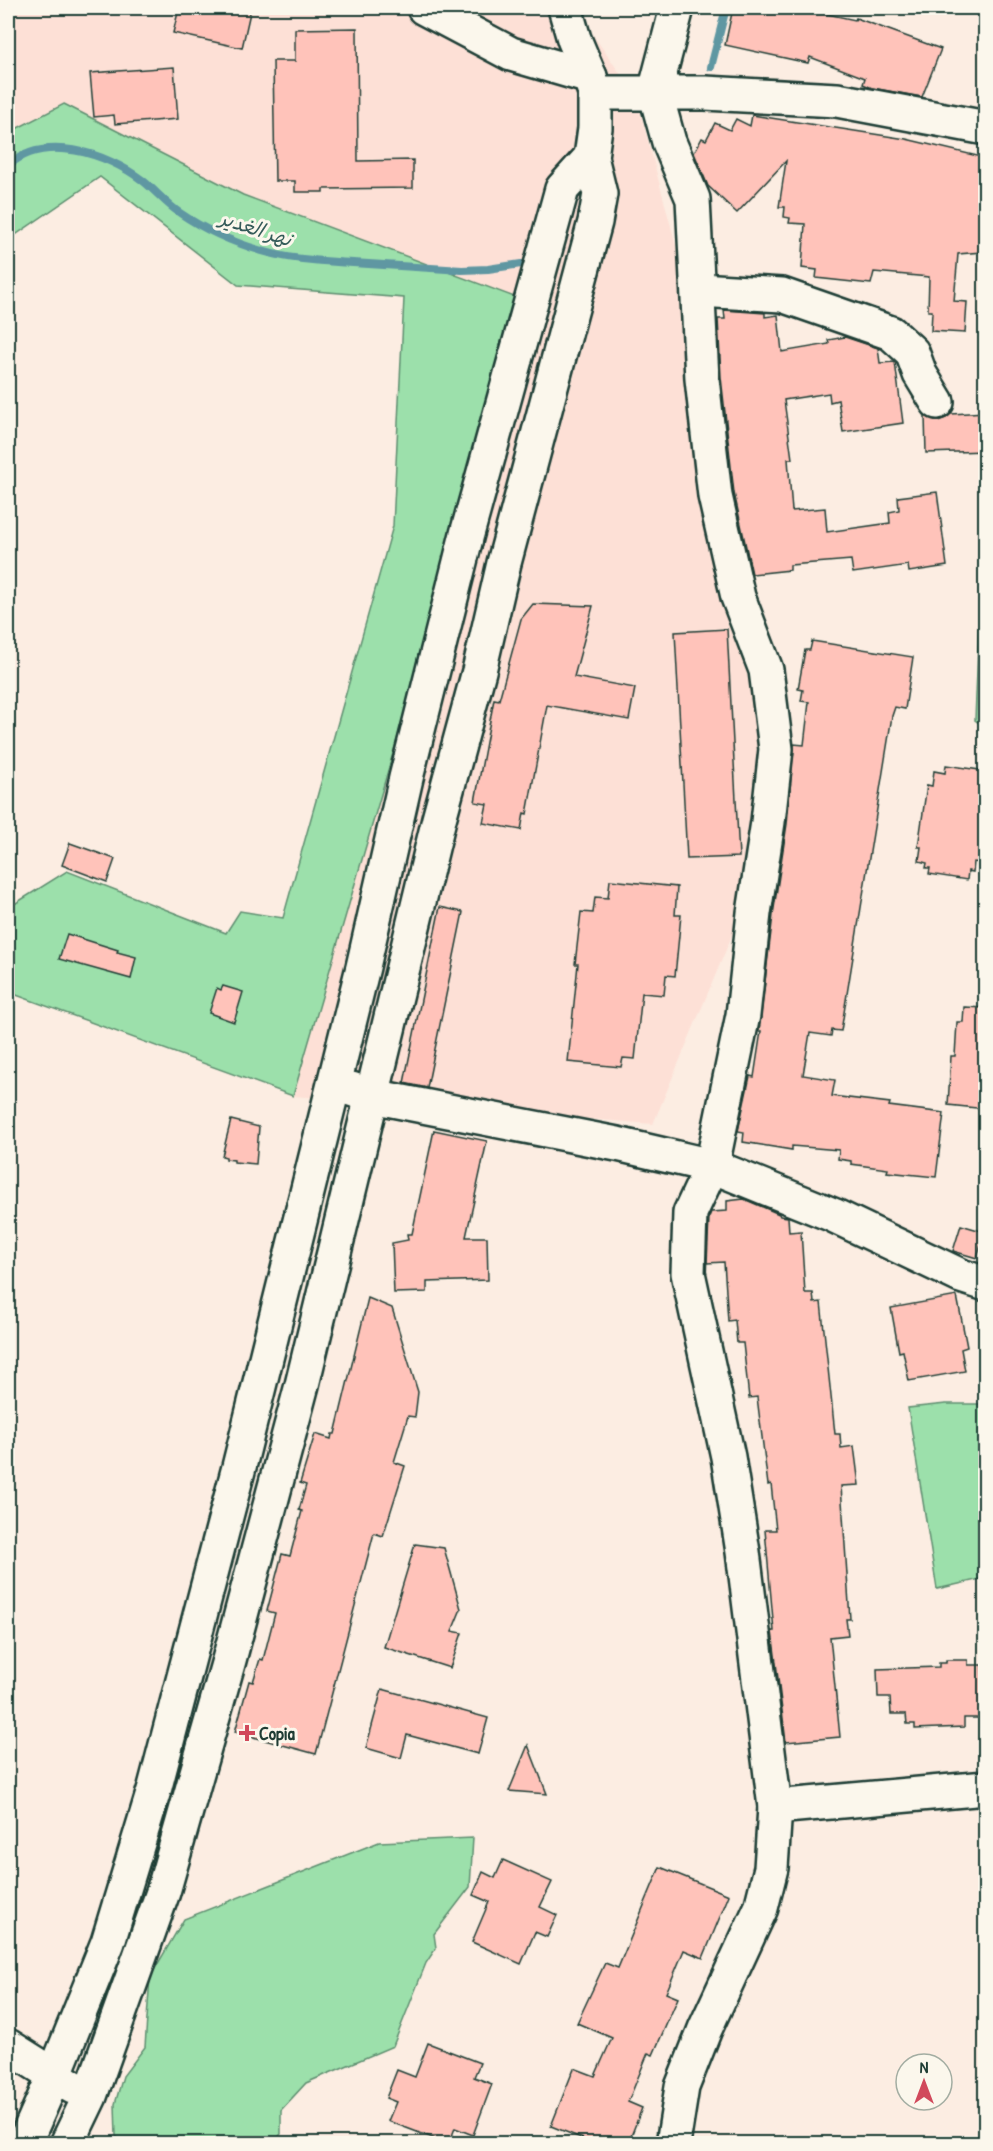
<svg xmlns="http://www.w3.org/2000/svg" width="993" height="2151" font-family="'Patrick Hand','Playpen Sans Arabic',sans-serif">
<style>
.built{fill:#fde0d6}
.green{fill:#9ce0ab;stroke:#5e8e70;stroke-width:1.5}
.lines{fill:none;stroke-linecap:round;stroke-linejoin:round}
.stream{stroke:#5f97a2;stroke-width:8}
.building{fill:#ffc3ba;stroke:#1f3d34;stroke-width:1.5}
.minor-casing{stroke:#1f3d34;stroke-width:38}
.minor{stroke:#fbf7ec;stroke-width:33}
.poi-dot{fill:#d1495b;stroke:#fbf7ec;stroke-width:2}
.labels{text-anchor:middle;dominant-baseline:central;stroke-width:6;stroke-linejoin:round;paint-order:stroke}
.poi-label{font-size:18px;font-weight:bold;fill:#1f3d34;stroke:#fbf7ec;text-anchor:start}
.water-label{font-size:20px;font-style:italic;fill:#345b59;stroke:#fbf7ec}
</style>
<rect width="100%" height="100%" fill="#fcede2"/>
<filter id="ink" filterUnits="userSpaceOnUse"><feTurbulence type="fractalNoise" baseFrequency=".0167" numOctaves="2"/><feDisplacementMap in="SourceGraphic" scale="12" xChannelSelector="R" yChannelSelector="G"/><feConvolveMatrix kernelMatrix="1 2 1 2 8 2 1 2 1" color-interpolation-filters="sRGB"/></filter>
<g filter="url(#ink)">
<path class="built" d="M8,8H579L586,25L636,96L695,316L707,482L766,644L759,871L653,1124L293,1096L525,301L243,195L64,104L8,133Z"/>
<g class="green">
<path d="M64,104L243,195L525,301L293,1096L8,992V908L67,871L226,933L240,911L283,918L393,526L404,298L238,285L100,177L8,240V133Z"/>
<path d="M985,619H986L985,727L975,720L979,620Z"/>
<path d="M946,1404H985V1578L937,1589L908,1408Z"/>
<path d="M473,1838L470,1887L434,1934L436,1948L426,1963L393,2046L306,2083L281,2110V2134L273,2143H124L116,2136L115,2104L123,2076L145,2047L150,1977L184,1919L379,1842Z"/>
</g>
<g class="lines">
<g class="stream">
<path d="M711,67L726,8"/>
<path d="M8,166C44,133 107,153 142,180C155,190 166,204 180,213C206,231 232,242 262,251C292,260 322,261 353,263C389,265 426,268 462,270L488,269L521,264"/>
</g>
</g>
<g class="building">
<path d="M179,8H251L242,48L173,33Z"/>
<path d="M733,8H799L855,20L856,18L941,49L922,97L872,88L863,84L865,78L810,57L808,63L725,45Z"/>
<path d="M357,28L358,161L413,160V188L323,189V192H295V181H275L273,61H295V29Z"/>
<path d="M174,67L178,119L115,124L114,115L94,117L90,73Z"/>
<path d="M752,115L906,139L986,158V196L982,214V252L958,254L954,301L967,302L965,333L931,331L932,311H928L929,277L874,272L871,284L816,278L817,270L802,268L805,224L789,223L790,218L784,217L785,207H779L786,161L737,213L708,186L694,153L702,138L706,140L715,123L730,130L736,119L750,126Z"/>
<path d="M724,310L765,313V317L778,315L782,352L829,344L828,340L845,337L878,348L880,363L895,362L903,423L843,432L838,400L830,402L829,393L784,400L792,459H788L792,511L825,508L827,532L890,523L889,512L899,510L898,497L937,492L947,566L909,572L908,565L853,573L851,560L790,565V570L752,574L734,493L721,377L718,319H725Z"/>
<path d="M986,412V451L926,453L925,416L938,421L946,418L951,414Z"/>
<path d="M533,604L593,606L574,677L635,688L629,720L547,705L527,814L524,813L521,830L483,823L487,804L475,802L494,699L499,700L521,619Z"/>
<path d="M727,629L739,857L687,859L675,632Z"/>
<path d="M812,641L913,657L905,709L895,707L892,716L841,1031L832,1030L831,1036L810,1033L803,1075L835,1080L832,1096L890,1103L889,1106L944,1113L936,1177L887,1172L888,1169L851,1164V1161L838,1159L839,1150L792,1146V1150L743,1142L744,1132L738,1131L750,1076L754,1077L761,1031H759L773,915L787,824L794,744L804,745L809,702L801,701L803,690L798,689L805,650H810Z"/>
<path d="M946,765L986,771V864L974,862L973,872L968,871L967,880L929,874L930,868H926L927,863L919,861L921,847H918L927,785L932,786L934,771L945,773Z"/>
<path d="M70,843L115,859L107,882L62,865Z"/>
<path d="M610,880L677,887L675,915H681L675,976L666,975L664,995L642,993L635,1059L623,1058L621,1067L568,1062L578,964H575L581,912L593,913L595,897L608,898Z"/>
<path d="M440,907L463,912L427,1088L404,1083Z"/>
<path d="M67,934L118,950L117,952L136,957L131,979L59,959Z"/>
<path d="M223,986L243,992L234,1022L209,1013L217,988L221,990Z"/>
<path d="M964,1007L986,1008V1109L948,1105L951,1056H955L957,1022H963Z"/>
<path d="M231,1120L259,1127L256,1164L234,1162V1160L226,1159V1157L222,1156Z"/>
<path d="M434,1130L487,1141L466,1237H487L488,1280L427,1282V1292L394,1293L392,1243L408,1240L407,1234H412Z"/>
<path d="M744,1199L779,1214L780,1216L788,1217L789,1232L801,1231L805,1293H813L814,1303L821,1302L835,1434H840L841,1448L854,1446L859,1485L841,1486L850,1619H846L848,1635L830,1637L840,1737L786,1742L772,1631H774L765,1530H776L771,1484L768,1485L757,1397L749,1398L743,1343H737L735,1320L728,1321L724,1262L707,1263L709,1217L711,1212L727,1211V1201Z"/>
<path d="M961,1225L985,1232L977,1258L953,1251Z"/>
<path d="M957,1296L967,1347L961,1349L965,1371L909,1381L903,1351L899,1352L891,1308Z"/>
<path d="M368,1298L392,1308L418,1392L415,1417L408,1416L394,1462L405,1466L383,1536L374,1533L316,1754L235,1732L249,1681L253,1682L260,1659L263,1660L275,1613L267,1611L282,1554L290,1556L302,1511L299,1510L306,1485L300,1483L315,1434L331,1439L332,1434H335Z"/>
<path d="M415,1544L444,1548L461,1609L452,1631L462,1633L450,1668L384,1647Z"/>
<path d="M946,1660H968V1665H982L984,1718H964V1727L915,1729V1724H907L906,1714H891L890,1697H878L877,1669L939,1667V1663H946Z"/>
<path d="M382,1689L488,1718L478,1754L407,1735L401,1758L366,1748Z"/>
<path d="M528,1745L547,1794L509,1791Z"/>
<path d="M503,1860L552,1882L540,1907L557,1915L547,1937L535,1932L521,1964L472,1942L489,1902L473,1895L483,1872L495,1878Z"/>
<path d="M660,1867L729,1895L703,1958L684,1950L666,1993L678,1998L653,2055L648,2053L628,2102L642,2108L628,2144L611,2137L608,2144H596L551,2126L574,2068L595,2076L612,2038L577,2023L605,1963L618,1968Z"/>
<path d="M428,2043L480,2063L474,2077L492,2084L473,2135L455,2128L449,2144L388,2121L396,2102L386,2098L397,2070L415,2077Z"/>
</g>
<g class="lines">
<defs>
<g id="minor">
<path d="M424,8L511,54L590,77"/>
<path d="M595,93H705L837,100L986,128"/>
<path d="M699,290L782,295L891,333L912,352L920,374L937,402"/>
<path d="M351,1089L372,1096L617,1144L712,1166L833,1215L961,1276L986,1284"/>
<path d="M775,1807L986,1788"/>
<path d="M8,2046L73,2087"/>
<path d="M24,2144L54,2076L108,1942L155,1787L239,1467L363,967L406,778L467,534L562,189L591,157"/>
<path d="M67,2144L90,2096L163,1892L229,1660L302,1385L439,819L479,671L504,563L595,222L600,194L591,157L595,128V93L590,77L574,39L565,8"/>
<path d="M673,2144L682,2087L705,2029L761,1908L771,1868L775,1807L743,1552L728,1457L688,1273L690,1213L712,1166L743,1015L754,913L768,822L776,749L766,670L738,597L715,496L702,379L693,199L669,142L655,92L677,8"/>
</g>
</defs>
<use href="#minor" class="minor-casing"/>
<use href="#minor" class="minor"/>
</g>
</g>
<path class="poi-dot" d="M244 1724h6v6h6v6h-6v6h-6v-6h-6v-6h6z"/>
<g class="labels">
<g class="poi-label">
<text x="259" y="1733">Copia</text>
</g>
<g class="water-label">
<text transform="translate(256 228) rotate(18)">نهر الغدير</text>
</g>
</g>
<rect width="993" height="2151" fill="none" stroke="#fbf7ec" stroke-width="30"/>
<rect x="15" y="15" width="963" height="2121" fill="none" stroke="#1f3d34" stroke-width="2" filter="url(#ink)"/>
<g transform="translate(924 2082)"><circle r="28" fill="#fbf7ec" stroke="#a3ada2" stroke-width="1.5"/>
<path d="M0-4.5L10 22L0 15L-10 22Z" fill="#d1495b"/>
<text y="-9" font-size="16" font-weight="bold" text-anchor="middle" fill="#1f3d34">N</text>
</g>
</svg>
